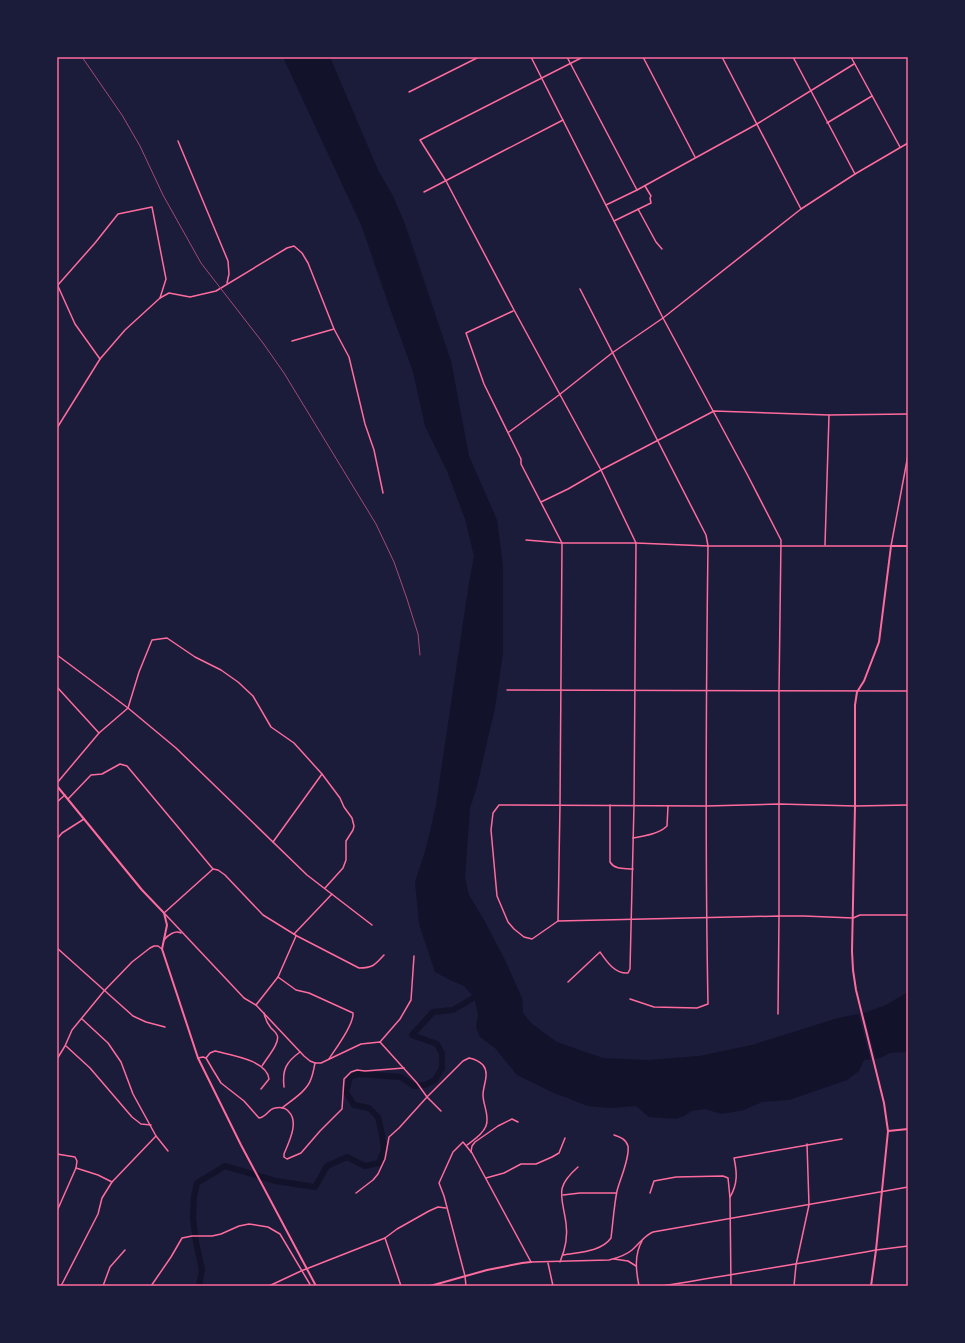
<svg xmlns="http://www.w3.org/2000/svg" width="965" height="1343" font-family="'Fira Sans Condensed',sans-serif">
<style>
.water{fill:#12122b}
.pier{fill:#1b1b3a}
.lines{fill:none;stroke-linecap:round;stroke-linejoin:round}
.river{stroke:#12122b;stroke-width:6}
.minor{stroke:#ff6b9d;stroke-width:1.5}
.tertiary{stroke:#ff6b9d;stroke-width:1.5}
.secondary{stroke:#ff6b9d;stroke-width:2}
.rail{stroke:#a44b75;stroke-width:1}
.neatline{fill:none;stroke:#ff6b9d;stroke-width:1.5}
</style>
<rect width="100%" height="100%" fill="#1b1b3a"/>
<path class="water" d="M283,57H330L378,170L393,196L405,224L451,361L469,456L497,520L503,565V653L495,708L476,790L470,808L465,878L469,895L484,920L505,960L522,998L523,1013L532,1024L557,1042L603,1058L648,1060L699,1056L752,1045L838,1018L864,1013L886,1005L908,992V1052L890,1053L880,1058L864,1060L859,1071L847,1080L789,1100L762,1102L744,1110L722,1114L705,1109L691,1111L684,1116L676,1119L649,1117L636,1106L610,1108L588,1106L554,1093L517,1075L495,1048L480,1037L476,1027L478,1015L474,997L464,986L450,980L435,972L419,924L415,882L426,848L436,805L468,589L474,556L465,519L447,471L425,426L413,372L387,300L362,227Z"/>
<path class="pier" d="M863,1011L876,1060L871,1061L858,1012Z"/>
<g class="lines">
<path class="river" d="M199,1286L202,1270L196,1242L193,1217L194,1196L197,1183L225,1166L276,1181L315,1187L327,1166L347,1157L365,1166L379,1163L384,1150L382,1134L378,1117L369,1108L354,1105L346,1092L350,1077L359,1074L401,1077L414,1086L425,1085L435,1080L442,1068V1054L437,1044L412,1035L433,1012L453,1010L480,994"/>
<g class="minor">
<path d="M567,57L637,190"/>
<path d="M643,57L695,157"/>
<path d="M722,57L801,209"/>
<path d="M793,57L855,174"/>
<path d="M851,57L900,147"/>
<path d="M409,92L479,57"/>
<path d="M827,123L872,96"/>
<path d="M178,141L228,261L229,274L227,283"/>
<path d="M424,192L563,120"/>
<path d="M606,205L637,190L757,124L854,64"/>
<path d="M638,209L656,242L662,249"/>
<path d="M614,221L651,203L650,198L651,196L645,186"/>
<path d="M57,284L75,324L100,359L125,330L160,298L169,293L190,297L216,291L287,248L294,246L302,253L308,263L334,329L349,357L365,424L374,450L383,493"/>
<path d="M57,286L95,243L118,214L152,207L166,279L160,298"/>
<path d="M580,289L706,535L708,546C706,698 705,851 708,1004L697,1008L654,1007L630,999"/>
<path d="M513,311L466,333L484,384L521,459V464L562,543L560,805L558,921"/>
<path d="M292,341L334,329"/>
<path d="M509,432L559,395L612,353L663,318"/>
<path d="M541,502L568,489L601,470L714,411L829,415L908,414"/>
<path d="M526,540L562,543H636L708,546H781"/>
<path d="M825,545L829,415"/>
<path d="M57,655L128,708L176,748L307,875L372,925"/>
<path d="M57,687L99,733"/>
<path d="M507,690L908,691"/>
<path d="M322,774L340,798L344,807L352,818L354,826L353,830L346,841V860L343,868L325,888"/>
<path d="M57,783L99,733L128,708L139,672L152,640L167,638L195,657L221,670L238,682L253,696L271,727L294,743L322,774L273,842"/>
<path d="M68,799L91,775L102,774L120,764L127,766L213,869L218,870L225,875L263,915L297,936L359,968C373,968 375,965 384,955"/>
<path d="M57,802L65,795"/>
<path d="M610,805V862C615,870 624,868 633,869"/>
<path d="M633,838C644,836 659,834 667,826L668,806"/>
<path d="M57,839L62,833L84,819"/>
<path d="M164,913L213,869"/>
<path d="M853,918L860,915H908"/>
<path d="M294,934L332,894"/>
<path d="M57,948L133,1016L146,1022L165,1027"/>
<path d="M278,977L296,990L309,993L353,1013C354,1024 336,1048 329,1059"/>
<path d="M568,982L600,952C607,962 615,974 628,973L630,969L634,805L636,543L601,470L514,310L446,181L420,140L583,57"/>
<path d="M256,1005L278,977L296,936"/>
<path d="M778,1014L779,916L558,921L532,939L524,937L514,929L508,922L497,896L491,830L493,813L499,805L706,806L779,804L855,806L908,805"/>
<path d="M380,1042L400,1019L411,1000L414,956"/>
<path d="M66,1046L90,1068L132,1117L141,1124L151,1125"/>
<path d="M198,1058L203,1057L206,1058L213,1070L221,1083L244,1101L259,1118C267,1117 268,1109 275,1108C280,1107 286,1108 289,1112C299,1122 289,1142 284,1154V1157L287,1159L301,1153L320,1131L342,1109L344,1079L351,1072L357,1070L365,1071L404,1068"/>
<path d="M206,1058L210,1053L215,1051C230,1055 267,1060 269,1079L261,1089"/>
<path d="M57,1059L65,1046L72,1030L104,991L132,962L150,948L154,946H158L162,949"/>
<path d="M262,1066C266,1059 281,1042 277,1035C276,1032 273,1030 271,1028C267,1023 265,1018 264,1013"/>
<path d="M284,1087C282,1070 286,1062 300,1052"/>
<path d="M282,1108C292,1100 307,1091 311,1079C313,1074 314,1068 315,1063H321L361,1044L380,1042L417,1083L427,1097L441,1111"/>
<path d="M156,1136L168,1151"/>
<path d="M471,1152L472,1146L475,1142L498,1126L512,1119L518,1122"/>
<path d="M57,1154L75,1157L77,1161L76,1168L57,1211"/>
<path d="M76,1168L98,1175L112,1182"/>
<path d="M486,1178L504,1173L521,1164H536L552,1157L559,1153L565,1138"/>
<path d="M356,1193L373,1180L378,1174L385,1159L389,1137L399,1128L427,1097L463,1061L469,1058C474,1059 479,1061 483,1065C490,1074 483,1085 483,1095C483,1105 490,1116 486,1126C483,1134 474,1140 467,1145"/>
<path d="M650,1193L654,1181L676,1177L723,1176L728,1178L730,1198L731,1286"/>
<path d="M563,1195L580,1193H616"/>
<path d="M730,1197C738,1184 737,1172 734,1158L842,1139"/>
<path d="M385,1238L401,1286"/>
<path d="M563,1255C579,1252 601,1252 611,1238C613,1222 614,1206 617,1191C620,1179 630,1158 628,1146C626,1139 620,1137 614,1135"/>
<path d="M614,1259L628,1261L636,1266"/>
<path d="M560,1262C565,1250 568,1236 566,1223C562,1195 554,1188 578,1167"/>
<path d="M61,1286L98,1214L102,1198L112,1182L156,1136L133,1094L121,1062L108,1043L82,1019"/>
<path d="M103,1286L110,1267L125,1250"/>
<path d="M151,1286L171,1257L182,1238L192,1236H212L221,1234L239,1226L249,1224L268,1227L280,1234L311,1286"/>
<path d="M269,1286L301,1271L385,1238L397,1229L429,1211L438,1207L446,1208"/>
<path d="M466,1286L465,1276L444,1196L439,1183L453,1152L463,1142L472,1153L531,1262"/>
<path d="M639,1286C636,1271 634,1255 642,1241"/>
<path d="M662,1286C733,1274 805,1263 876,1250"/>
<path d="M794,1286L796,1265L809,1205L807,1144"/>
</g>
<g class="tertiary">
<path d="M531,57L663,318L747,474L781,540L779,691V916H804L853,918"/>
<path d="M663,318L801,209L855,174L908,143"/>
<path d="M57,428L100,359"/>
<path d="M781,546H891L908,455"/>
<path d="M165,914L244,998L256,1005L304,1056L310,1061L315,1063"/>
<path d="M164,940C168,935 175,930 181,933"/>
<path d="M876,1250L908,1246"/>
<path d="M531,1262L609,1260C617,1258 625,1256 632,1250C639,1244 645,1235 653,1232L908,1187"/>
<path d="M548,1263L553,1286"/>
</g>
<g class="secondary">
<path d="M57,786L142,890L164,913L167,925L162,949L198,1058L241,1145L316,1286"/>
<path d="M888,1131L908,1129"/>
<path d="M430,1286L487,1270L522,1263L531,1262"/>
<path d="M871,1286L876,1250L888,1131L884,1103L856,990L853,970L852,951L855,806V705L857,692L864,681L879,642L891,546H908"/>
</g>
<path class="rail" d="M82,57L122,115L140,146L163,195L201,263L263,343L284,373L376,524L394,562L407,599L418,634L420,655"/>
</g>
<rect width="965" height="1343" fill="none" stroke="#1b1b3a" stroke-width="116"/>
<rect x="58" y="58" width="849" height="1227" class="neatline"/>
</svg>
